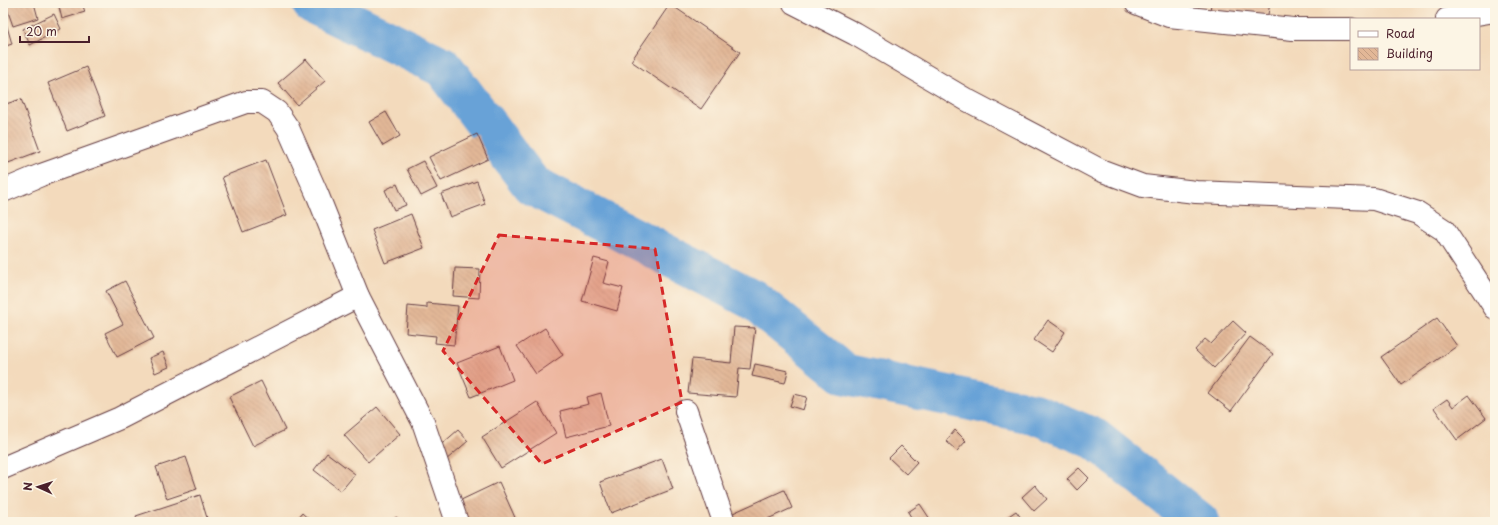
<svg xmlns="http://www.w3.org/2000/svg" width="1498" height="525" font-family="'Playpen Sans',sans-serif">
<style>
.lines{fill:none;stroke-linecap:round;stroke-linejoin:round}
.river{stroke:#67a2d7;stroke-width:41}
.building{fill:url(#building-back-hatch)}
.minor-casing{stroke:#633b41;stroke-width:24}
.minor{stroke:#fff;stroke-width:22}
.marked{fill:#d62828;fill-opacity:0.2;stroke:#d62828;stroke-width:3;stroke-dasharray:8 5;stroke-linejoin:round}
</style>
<defs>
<pattern id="building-back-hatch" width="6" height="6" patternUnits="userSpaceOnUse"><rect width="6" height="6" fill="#e2b797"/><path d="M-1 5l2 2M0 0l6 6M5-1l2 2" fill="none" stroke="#c39d82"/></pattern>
</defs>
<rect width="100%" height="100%" fill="#fcf5e5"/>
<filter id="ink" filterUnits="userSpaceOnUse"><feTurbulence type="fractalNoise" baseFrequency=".025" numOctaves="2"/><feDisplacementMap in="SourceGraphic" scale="8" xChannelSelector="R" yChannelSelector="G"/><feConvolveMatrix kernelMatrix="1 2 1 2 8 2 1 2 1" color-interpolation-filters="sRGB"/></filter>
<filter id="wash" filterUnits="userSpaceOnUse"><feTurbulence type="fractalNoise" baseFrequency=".012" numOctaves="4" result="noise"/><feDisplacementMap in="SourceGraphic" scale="16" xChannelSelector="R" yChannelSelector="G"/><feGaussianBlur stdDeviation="0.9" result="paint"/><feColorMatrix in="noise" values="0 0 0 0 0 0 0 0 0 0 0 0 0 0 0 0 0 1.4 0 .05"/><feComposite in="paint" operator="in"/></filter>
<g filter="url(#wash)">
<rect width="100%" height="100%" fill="#f3dabc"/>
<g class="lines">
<path class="river" d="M312,3L443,67L532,185L752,299L845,374L1036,414L1095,439L1199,522"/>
</g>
<g id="blocks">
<g class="building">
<path d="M15,3H34L38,18L13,26L6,6Z"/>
<path d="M58,3H82L85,12L62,19Z"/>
<path d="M1211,3H1270L1267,20L1210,12Z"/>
<path d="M1425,3H1441V4L1425,6Z"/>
<path d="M670,4L740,52L701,109L631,61Z"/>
<path d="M54,14L61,29L30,45L23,29Z"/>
<path d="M6,23L12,44L3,47V24Z"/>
<path d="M306,59L325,81L297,105L278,83Z"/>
<path d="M86,67L105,116L67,131L48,83Z"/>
<path d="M21,99L40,151L3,165V105Z"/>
<path d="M386,112L400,136L383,146L369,122Z"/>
<path d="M477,134L488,159L441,181L429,157Z"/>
<path d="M266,160L287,215L243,232L222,177Z"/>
<path d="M423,161L437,188L421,196L407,169Z"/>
<path d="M477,181L485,204L450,217L441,194Z"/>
<path d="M397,184L406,205L394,210L385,190Z"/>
<path d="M411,214L424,248L385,263L372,230Z"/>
<path d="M594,258L609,262L603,283L623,288L617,311L582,301Z"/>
<path d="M455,268L480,269L479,298L453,296Z"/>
<path d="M125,281L154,338L117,357L105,333L123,324L106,291Z"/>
<path d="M427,303L458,306L454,345L435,343L436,336L406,333L408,306L427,308Z"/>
<path d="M1437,318L1457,346L1401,385L1381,357Z"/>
<path d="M1048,320L1065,332L1052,352L1034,340Z"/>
<path d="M1233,321L1246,333L1214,368L1195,350L1205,339L1211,344Z"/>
<path d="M734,327L755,328L750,369L739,368L736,397L688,393L692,359L731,363Z"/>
<path d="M545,328L563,355L536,374L517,346Z"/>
<path d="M1250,337L1273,354L1231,411L1208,393Z"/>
<path d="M500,346L513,380L471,397L457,363Z"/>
<path d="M163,352L169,367L155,373L149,358Z"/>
<path d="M755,364L788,371L785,383L752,376Z"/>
<path d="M261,381L285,430L253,446L229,397Z"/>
<path d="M601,393L609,426L566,437L560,411L589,404L587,397Z"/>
<path d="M794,394L807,397L803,410L790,406Z"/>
<path d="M1469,395L1486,418L1457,440L1434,408L1447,399L1453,407Z"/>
<path d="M537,402L556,433L501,468L482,437Z"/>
<path d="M377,407L400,434L368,462L344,435Z"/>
<path d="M458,430L468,441L445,461L435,450Z"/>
<path d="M955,430L966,441L957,451L946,441Z"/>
<path d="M901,446L917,462L906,474L889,458Z"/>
<path d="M327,453L355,474L341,491L314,470Z"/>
<path d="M186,457L197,489L167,499L156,467Z"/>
<path d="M662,459L673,489L611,513L600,482Z"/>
<path d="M1079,468L1089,478L1077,490L1067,479Z"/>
<path d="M499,482L517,522H469L459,501Z"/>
<path d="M1035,485L1047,499L1034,511L1022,497Z"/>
<path d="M784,490L792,508L761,522H736L733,513Z"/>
<path d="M200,495L207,518L195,522H138L136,516Z"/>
<path d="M920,504L932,522H914L908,512Z"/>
<path d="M1016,511L1024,522H1000Z"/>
<path d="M302,513L312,522H295Z"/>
<path d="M396,517L403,522H392Z"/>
</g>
</g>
</g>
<g filter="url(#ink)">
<use href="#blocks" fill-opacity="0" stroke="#633b41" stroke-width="1"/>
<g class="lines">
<defs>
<g id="minor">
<path d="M794,3L855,34L967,100L1100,170L1143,186L1196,192L1374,199L1418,213L1444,230L1495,308"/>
<path d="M1136,3L1169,16L1293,29H1351"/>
<path d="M1447,19L1495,11"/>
<path d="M3,191L41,175L246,102H262L277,112L288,128L318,196L358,296L423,422L457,522"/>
<path d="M686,411L724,522"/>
<path d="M3,468L120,418L358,296"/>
</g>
</defs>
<use href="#minor" class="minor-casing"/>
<use href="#minor" class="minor"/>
</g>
</g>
<path class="marked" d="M499,235L655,249L682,402L542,464L443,351Z"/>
<rect width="1498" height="525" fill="none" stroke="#fcf5e5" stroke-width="16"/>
<rect x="1350" y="18" width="130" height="52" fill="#fcf5e5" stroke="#b59f9b"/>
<rect x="1358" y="31" width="20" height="6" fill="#ffffff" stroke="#b59f9b"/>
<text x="1386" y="38" font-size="12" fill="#4a1f2b">Road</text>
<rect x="1358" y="48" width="20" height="12" fill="url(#building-back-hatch)" stroke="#b59f9b"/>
<text x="1386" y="58" font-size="12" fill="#4a1f2b">Building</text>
<g transform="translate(38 487) rotate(273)" stroke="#fcf5e5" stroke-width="3" paint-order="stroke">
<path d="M0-3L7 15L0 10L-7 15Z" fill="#4a1f2b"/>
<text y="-6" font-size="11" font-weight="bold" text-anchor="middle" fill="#4a1f2b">N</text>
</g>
<path d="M20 36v6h69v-6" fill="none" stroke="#4a1f2b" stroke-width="2"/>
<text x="26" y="36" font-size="12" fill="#4a1f2b" stroke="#fcf5e5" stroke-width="3" paint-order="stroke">20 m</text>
</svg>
